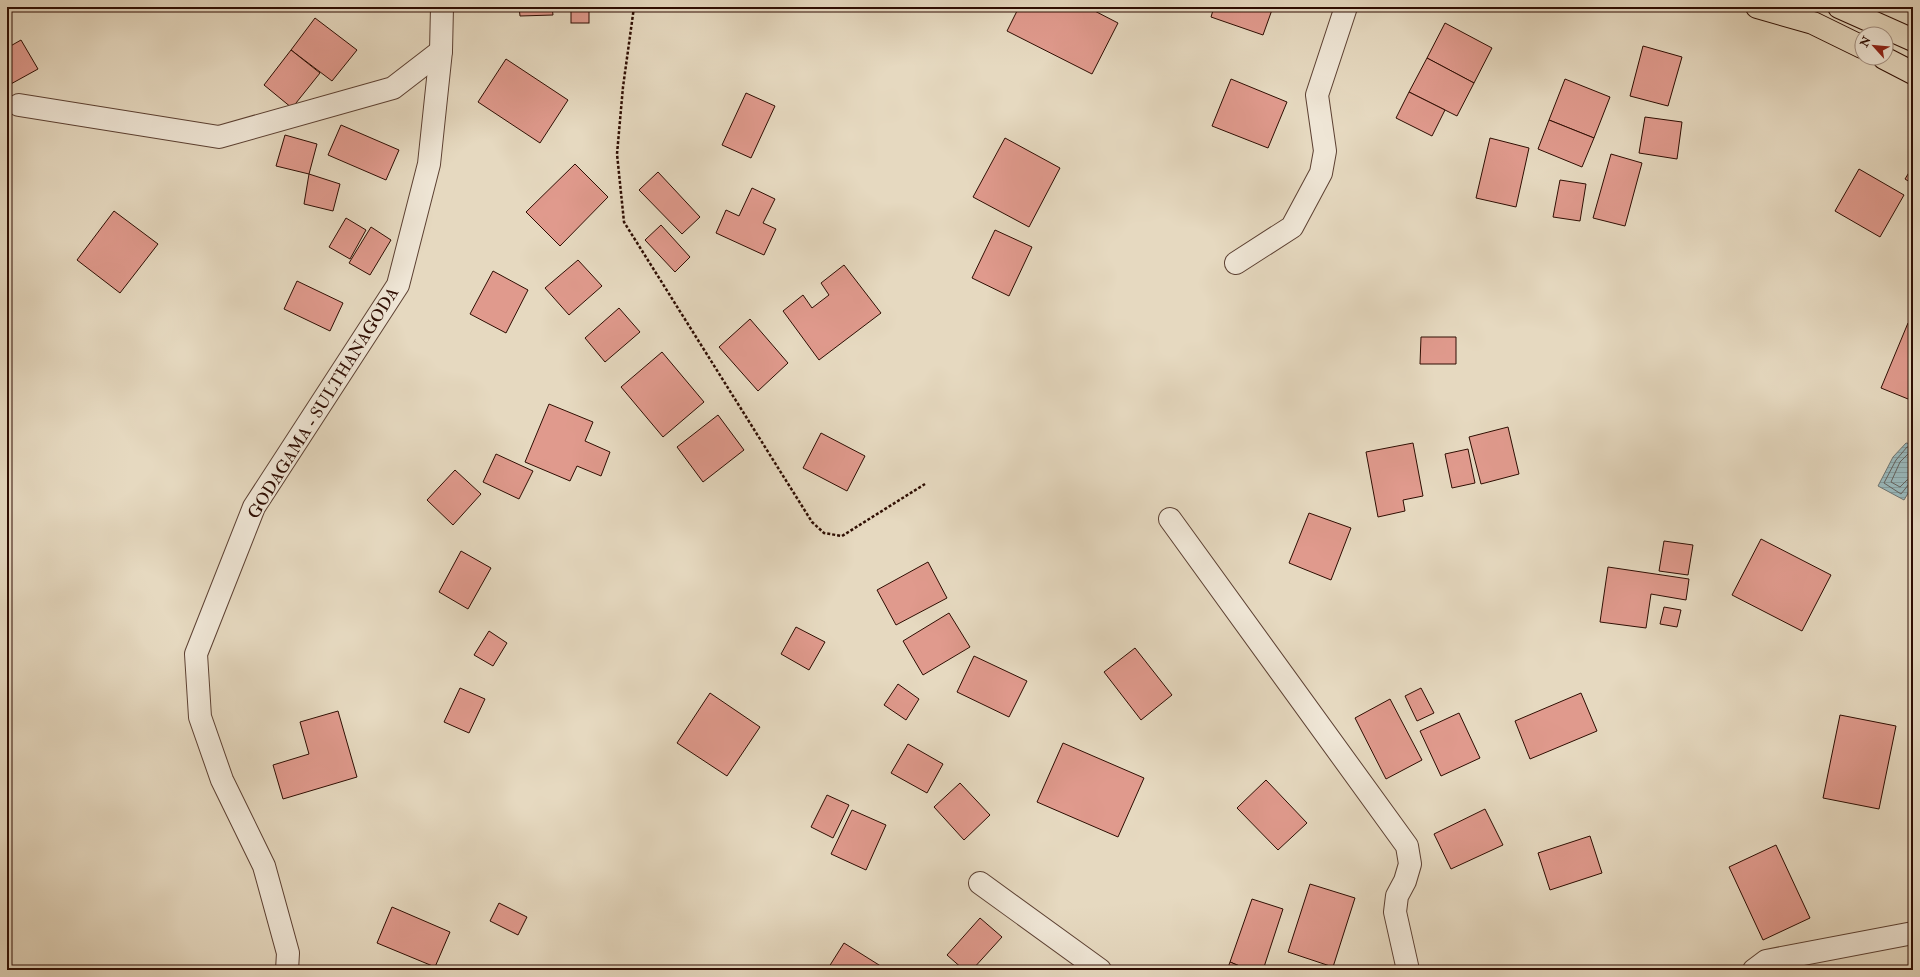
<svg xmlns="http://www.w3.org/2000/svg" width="1920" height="977" font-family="'IM FELL Double Pica',serif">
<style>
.water{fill:url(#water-rules);stroke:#6e7471}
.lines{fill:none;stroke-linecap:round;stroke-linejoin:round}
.shore{stroke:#64625e;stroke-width:1}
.building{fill:#e09a8d;stroke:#2e0d02}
.minor-casing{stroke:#5c4032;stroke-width:24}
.tertiary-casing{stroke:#5c4032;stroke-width:24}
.trunk-casing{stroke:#2e0d02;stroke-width:24}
.path{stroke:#2e0d02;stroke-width:2.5;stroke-dasharray:3 2;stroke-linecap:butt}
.minor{stroke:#efe6d6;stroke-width:22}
.tertiary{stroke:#efe6d6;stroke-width:22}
.trunk{stroke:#e6d9c0;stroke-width:22}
.labels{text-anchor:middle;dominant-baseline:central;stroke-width:4;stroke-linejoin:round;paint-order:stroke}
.street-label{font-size:17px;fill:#2e0d02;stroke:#efe6d6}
</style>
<defs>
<pattern id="water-rules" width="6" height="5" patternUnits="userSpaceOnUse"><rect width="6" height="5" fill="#99b8bb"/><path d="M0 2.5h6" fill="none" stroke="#849d9f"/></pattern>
</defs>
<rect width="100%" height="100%" fill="#e6d9c0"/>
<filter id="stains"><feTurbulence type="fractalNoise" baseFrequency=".005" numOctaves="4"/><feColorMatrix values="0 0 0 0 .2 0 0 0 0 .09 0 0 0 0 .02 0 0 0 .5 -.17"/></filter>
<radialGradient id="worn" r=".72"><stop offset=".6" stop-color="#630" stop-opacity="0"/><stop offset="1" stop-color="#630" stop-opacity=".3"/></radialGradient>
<path class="water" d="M1906,443L1913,444V485L1904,500L1878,486L1893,457Z"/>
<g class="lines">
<g class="shore">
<path d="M1913,447H1907L1896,460L1884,483L1901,494L1909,484L1913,483"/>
<path d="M1913,452L1909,453L1900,462L1891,482L1900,487L1907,480L1913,478"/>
</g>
</g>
<g class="building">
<path d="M519,7H552L553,15L520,16Z"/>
<rect x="571" y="7" width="18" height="16"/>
<path d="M1019,7H1087L1118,23L1092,74L1007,31Z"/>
<path d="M1214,7H1273L1263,35L1211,17Z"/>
<path d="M315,18L357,50L332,81L291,50Z"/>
<path d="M1445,23L1492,48L1474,83L1427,58Z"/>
<path d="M21,40L38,69L9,85L7,82V48Z"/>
<path d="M1643,46L1682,57L1668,106L1630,96Z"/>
<path d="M291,50L320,73L292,108L264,85Z"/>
<path d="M1427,58L1474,83L1457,116L1409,92Z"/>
<path d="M506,59L568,100L540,143L478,102Z"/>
<path d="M1231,79L1287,102L1268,148L1212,126Z"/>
<path d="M1565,79L1610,97L1594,138L1549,120Z"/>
<path d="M1409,92L1445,110L1432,136L1396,118Z"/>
<path d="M746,93L775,106L751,158L722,145Z"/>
<path d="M1645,117L1682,122L1677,159L1639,153Z"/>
<path d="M1549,120L1594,138L1582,167L1538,149Z"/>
<path d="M341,125L399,150L386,180L328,155Z"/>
<path d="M285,135L317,144L309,174L276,166Z"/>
<path d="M1005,138L1060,168L1029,227L973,197Z"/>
<path d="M1490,138L1529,148L1516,207L1476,198Z"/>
<path d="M1611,154L1642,163L1625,226L1593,218Z"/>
<path d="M575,164L608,197L560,246L526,212Z"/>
<path d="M1913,166V184L1905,179Z"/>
<path d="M1859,169L1904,195L1880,237L1835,211Z"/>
<path d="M658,172L700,217L682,234L639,190Z"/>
<path d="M309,174L340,184L333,211L304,204Z"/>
<path d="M1560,180L1586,184L1580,221L1553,217Z"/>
<path d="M752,188L775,199L763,223L776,229L764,255L716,233L726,210L739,216Z"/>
<path d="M114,211L158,244L120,293L77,260Z"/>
<path d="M346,218L366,230L350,259L329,247Z"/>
<path d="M661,225L690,257L675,272L645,240Z"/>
<path d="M371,227L391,240L370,275L349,263Z"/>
<path d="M995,230L1032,247L1009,296L972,278Z"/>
<path d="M578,260L602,286L569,315L545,288Z"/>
<path d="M844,265L881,313L819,360L783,311L803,295L812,308L829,295L821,283Z"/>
<path d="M493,271L528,290L506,333L470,314Z"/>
<path d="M297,281L343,303L330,331L284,309Z"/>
<path d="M619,308L640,332L605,362L585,338Z"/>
<path d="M750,319L788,363L758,391L719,347Z"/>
<path d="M1908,323L1913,325V401L1881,388Z"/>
<path d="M1421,337H1456V364H1420Z"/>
<path d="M662,352L704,402L663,437L621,387Z"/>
<path d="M549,404L593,422L585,441L610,452L601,476L577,466L570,481L525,462Z"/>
<path d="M718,415L744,450L703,482L677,447Z"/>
<path d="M1508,427L1519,474L1481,484L1469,437Z"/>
<path d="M821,433L865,456L847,491L803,468Z"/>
<path d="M1413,443L1423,496L1403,500L1405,511L1378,517L1366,452Z"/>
<path d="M1468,449L1475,483L1452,488L1445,454Z"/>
<path d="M496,454L533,471L519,499L483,482Z"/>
<path d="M455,470L481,494L453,525L427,500Z"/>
<path d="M1309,513L1351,528L1331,580L1289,563Z"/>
<path d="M1761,539L1831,575L1802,631L1732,595Z"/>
<path d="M1664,541L1693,545L1688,575L1659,571Z"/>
<path d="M461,551L491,568L468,609L439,592Z"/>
<path d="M928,562L947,598L896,625L877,590Z"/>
<path d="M1608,567L1689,579L1686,600L1651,594L1646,628L1600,622Z"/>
<path d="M1664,607L1681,610L1677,627L1660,624Z"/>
<path d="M949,613L970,647L923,675L903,641Z"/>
<path d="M796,627L825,642L809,670L781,654Z"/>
<path d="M489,631L507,643L493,666L474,655Z"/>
<path d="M1135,648L1172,695L1141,720L1104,672Z"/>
<path d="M974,656L1027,681L1009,717L957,692Z"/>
<path d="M898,684L919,699L906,720L884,705Z"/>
<path d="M460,688L485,699L469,733L444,722Z"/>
<path d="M1421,688L1434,713L1417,721L1405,696Z"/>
<path d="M710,693L760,727L727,776L677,743Z"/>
<path d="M1581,693L1597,731L1530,759L1515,721Z"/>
<path d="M1390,699L1422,760L1386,779L1355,718Z"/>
<path d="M338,711L357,777L283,799L273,765L309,754L300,722Z"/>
<path d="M1459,713L1480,758L1441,776L1420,731Z"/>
<path d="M1840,715L1896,726L1879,809L1823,798Z"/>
<path d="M1063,743L1144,778L1118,837L1037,802Z"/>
<path d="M908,744L943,764L927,793L891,773Z"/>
<path d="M1266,780L1307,823L1278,850L1237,808Z"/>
<path d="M960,783L990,815L964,840L934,807Z"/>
<path d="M827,795L849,805L833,838L811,827Z"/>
<path d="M1485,809L1503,845L1451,869L1434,834Z"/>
<path d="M852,810L886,825L866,870L831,854Z"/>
<path d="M1590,836L1602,873L1550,890L1538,853Z"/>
<path d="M1776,845L1810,918L1763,940L1729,867Z"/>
<path d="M1310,884L1355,898L1333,967L1288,952Z"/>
<path d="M1252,899L1283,909L1263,970H1249L1230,962Z"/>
<path d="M499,903L527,917L518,935L490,921Z"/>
<path d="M392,907L450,932L435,967L377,943Z"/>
<path d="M980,918L1002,937L972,970H964L947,955Z"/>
<path d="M844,943L887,970H827Z"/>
<path d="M1230,962L1249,970H1227Z"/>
</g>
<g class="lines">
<defs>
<g id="minor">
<path d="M19,105L219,137L393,88L441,51"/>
<path d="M1236,263L1292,227L1321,173L1325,151L1317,95L1346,7"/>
<path d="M1170,519L1407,846L1410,864L1405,881L1397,896L1395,912L1408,970"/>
<path d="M980,883L1100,970"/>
<path d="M1754,970L1766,961L1913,933"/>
</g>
<path id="tertiary" d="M287,970L288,953L264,866L222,780L200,717L196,654L254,507L398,285L429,164L441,51L442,7"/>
<g id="trunk">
<path d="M1757,7L1813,23L1862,47"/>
<path d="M1839,7L1913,40"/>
<path d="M1884,58L1913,73"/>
</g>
</defs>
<use href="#minor" class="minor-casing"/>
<use href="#tertiary" class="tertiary-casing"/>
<use href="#trunk" class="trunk-casing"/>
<path class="path" d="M634,7L623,87L617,154L624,222L812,522L824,533L842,536L925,484"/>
<use href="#minor" class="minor"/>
<use href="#tertiary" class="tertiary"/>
<use href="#trunk" class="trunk"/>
</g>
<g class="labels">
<g class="street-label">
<text transform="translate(323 403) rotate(-58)">GODAGAMA - SULTHANAGODA</text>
</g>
</g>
<rect width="1920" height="977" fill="none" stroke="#e6d9c0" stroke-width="24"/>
<rect x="8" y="8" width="1904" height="961" fill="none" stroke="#2e0d02" stroke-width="2"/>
<rect x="12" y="12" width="1896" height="953" fill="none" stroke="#2e0d02"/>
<g transform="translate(1874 46) rotate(297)"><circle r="19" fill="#efe6d6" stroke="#a28f81"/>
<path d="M0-3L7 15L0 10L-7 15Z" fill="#8f2418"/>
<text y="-6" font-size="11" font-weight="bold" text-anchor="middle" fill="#2e0d02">N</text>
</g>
<rect width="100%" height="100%" filter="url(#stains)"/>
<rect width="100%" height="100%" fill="url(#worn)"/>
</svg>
